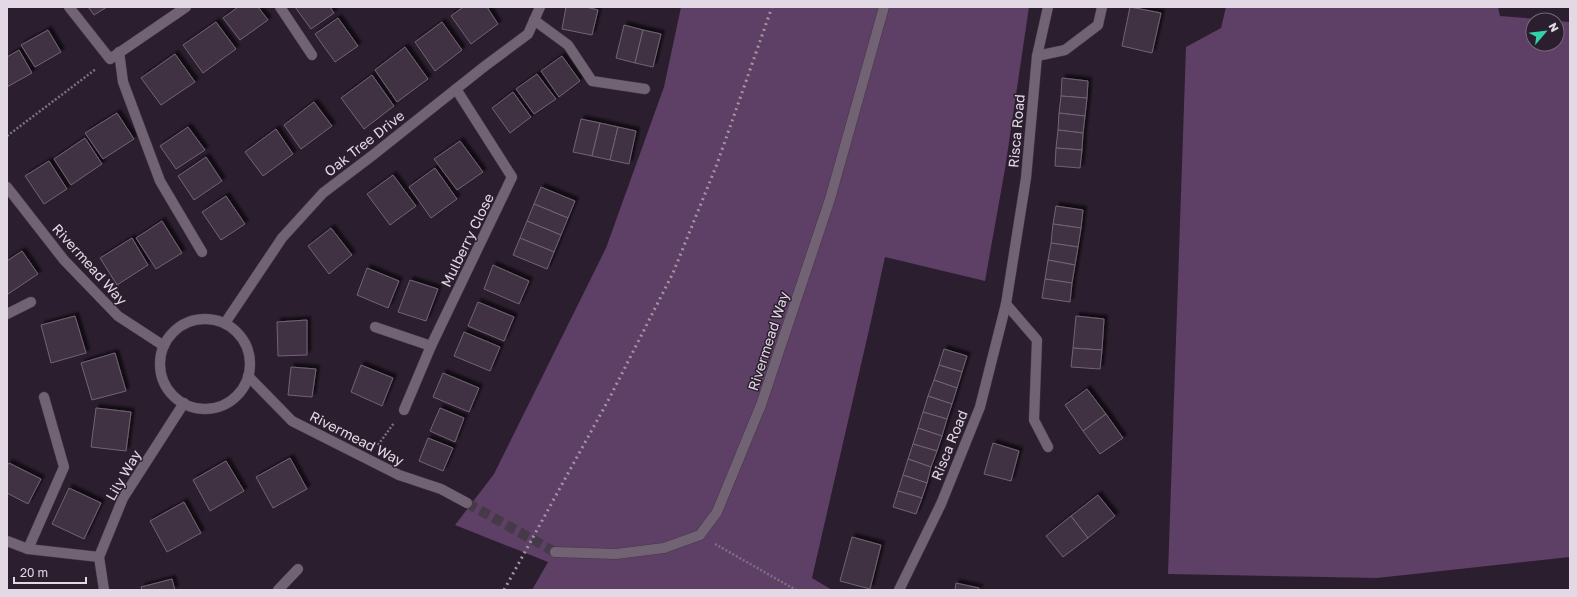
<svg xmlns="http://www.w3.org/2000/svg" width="1577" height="597" font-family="'Golos Text',sans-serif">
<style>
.green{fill:#5e3f65}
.building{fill:#403243;stroke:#726376;filter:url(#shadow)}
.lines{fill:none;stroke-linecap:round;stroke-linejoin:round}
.minor-tunnel{stroke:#463a49;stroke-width:10;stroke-dasharray:10 5;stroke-linecap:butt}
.service-casing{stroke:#453a47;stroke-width:11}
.minor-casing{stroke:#453a47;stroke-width:11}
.secondary-casing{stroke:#453a47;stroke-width:11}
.path{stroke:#7c717f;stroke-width:2.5;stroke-dasharray:2 2;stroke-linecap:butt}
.service{stroke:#716274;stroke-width:10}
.minor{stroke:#716274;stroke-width:10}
.secondary{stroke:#716274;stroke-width:10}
.rail{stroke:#a096a2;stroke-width:3;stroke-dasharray:2 4;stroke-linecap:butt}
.labels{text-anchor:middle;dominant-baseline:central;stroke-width:3;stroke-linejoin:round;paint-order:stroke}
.street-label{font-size:14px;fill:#e2d9e4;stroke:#2b1e2e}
</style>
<defs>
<filter id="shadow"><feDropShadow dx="3.5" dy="-3.5" stdDeviation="1" flood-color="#0009"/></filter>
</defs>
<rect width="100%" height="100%" fill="#2b1e2e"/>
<g class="green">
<path d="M681,7H1029L1005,169L985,281L885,257L871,321L812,578L832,590H532L548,562L455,525L494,474L606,248L664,87Z"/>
<path d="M1226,7H1498L1500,16L1549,20H1533V44H1557V21L1570,22V557L1377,578L1168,574L1186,47L1221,28Z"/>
</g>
<g class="building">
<path d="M88,7H107L94,15Z"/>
<path d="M238,7H258L268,20L240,40L223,18Z"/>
<path d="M295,7H330L334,13L311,29Z"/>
<path d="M463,7H487L498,24L471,44L451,16Z"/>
<path d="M566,7H586L598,10L592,35L562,29Z"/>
<path d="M1130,7L1161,13L1152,53L1122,46Z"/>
<path d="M338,18L358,46L335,62L315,34Z"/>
<path d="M216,22L236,49L203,73L183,45Z"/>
<path d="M442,22L462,50L435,71L415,42Z"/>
<path d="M624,25L643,30L635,63L616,58Z"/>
<path d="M48,30L61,52L35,67L21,45Z"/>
<path d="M643,30L661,34L653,67L635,63Z"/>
<path d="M405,47L428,79L397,102L375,70Z"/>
<path d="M19,50L32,73L7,87V57Z"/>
<path d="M175,54L195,82L161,105L141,78Z"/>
<path d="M562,56L580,81L559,97L541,71Z"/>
<path d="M537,74L556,99L534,114L516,89Z"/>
<path d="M372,75L394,106L364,129L341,98Z"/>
<path d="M1062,78L1088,81L1087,98L1061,96Z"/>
<path d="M513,92L531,117L510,133L492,108Z"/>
<path d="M1061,96L1087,98L1085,116L1059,113Z"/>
<path d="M314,102L332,126L301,149L284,125Z"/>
<path d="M117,113L134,139L103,159L85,133Z"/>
<path d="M1059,113L1085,116L1083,133L1058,130Z"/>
<path d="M581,119L600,123L592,156L573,152Z"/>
<path d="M600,123L618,127L610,160L592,156Z"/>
<path d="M188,127L205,150L176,169L160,146Z"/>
<path d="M618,127L636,131L629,164L610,160Z"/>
<path d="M276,129L293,154L263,176L245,152Z"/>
<path d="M1058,130L1083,133L1082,150L1056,148Z"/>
<path d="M85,138L102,164L71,185L54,159Z"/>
<path d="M460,141L483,172L457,190L434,159Z"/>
<path d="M1056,148L1082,150L1080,168L1055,166Z"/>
<path d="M206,157L222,181L194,200L178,176Z"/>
<path d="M49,161L67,189L44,204L25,176Z"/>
<path d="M435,168L457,199L431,218L409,187Z"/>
<path d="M393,175L416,206L390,225L367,194Z"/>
<path d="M541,187L575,201L568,218L534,204Z"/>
<path d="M226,196L245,224L221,240L202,212Z"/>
<path d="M534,204L568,218L561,235L527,221Z"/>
<path d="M1056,206L1083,210L1081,228L1053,224Z"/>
<path d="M162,221L182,253L156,269L136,238Z"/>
<path d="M527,221L561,235L554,252L520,238Z"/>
<path d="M1053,224L1081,228L1078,247L1051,243Z"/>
<path d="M331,228L352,255L329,274L308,246Z"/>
<path d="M132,238L148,265L117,285L100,258Z"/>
<path d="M520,238L554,252L547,269L513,255Z"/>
<path d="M1051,243L1078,247L1075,265L1048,260Z"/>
<path d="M22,251L38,274L8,294L7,292V261Z"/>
<path d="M1048,260L1075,265L1072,283L1045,279Z"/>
<path d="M493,265L529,281L519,304L484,289Z"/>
<path d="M367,268L399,281L388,308L357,295Z"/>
<path d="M1045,279L1072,283L1070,302L1042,298Z"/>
<path d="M410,280L438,289L426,321L398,312Z"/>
<path d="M478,302L514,317L504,341L468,326Z"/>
<path d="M75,316L86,353L51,363L41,325Z"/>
<path d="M1076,316L1104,319L1102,350L1073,348Z"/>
<path d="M307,320V355L278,356L277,322Z"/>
<path d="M464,332L500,347L490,371L454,356Z"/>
<path d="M1073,348L1102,350L1100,369L1071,367Z"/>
<path d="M944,349L967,356L962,372L939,365Z"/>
<path d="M115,353L126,391L92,400L81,363Z"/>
<path d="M361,365L393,378L382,406L351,392Z"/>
<path d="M939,365L962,372L957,388L934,380Z"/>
<path d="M291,367L316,369L312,397L288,395Z"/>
<path d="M443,373L479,388L469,412L433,397Z"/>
<path d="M934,380L957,388L952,404L928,396Z"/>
<path d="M1087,389L1106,414L1083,431L1065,405Z"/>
<path d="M928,396L952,404L947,419L923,412Z"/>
<path d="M96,408L131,412L126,451L91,447Z"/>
<path d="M440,408L464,418L455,442L430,431Z"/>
<path d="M923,412L947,419L942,436L918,428Z"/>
<path d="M1106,414L1123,438L1100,454L1083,431Z"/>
<path d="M918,428L942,436L937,451L913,444Z"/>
<path d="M428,438L453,448L443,471L419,461Z"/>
<path d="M993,443L1019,451L1011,481L984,474Z"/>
<path d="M913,444L937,451L931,467L908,459Z"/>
<path d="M290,458L307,489L273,508L256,477Z"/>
<path d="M908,459L931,467L927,483L903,475Z"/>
<path d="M226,461L244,491L210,511L193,480Z"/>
<path d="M9,463L41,479L28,504L7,493V466Z"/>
<path d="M903,475L927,483L922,498L898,491Z"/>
<path d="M69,488L101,503L84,539L52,524Z"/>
<path d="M898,491L922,498L916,514L893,507Z"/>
<path d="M1098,495L1115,516L1088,538L1071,516Z"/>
<path d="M184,502L201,533L167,552L150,521Z"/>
<path d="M1071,516L1088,538L1063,557L1046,536Z"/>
<path d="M852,537L881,545L870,589L840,581Z"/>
<path d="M172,579L175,590H142L141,587Z"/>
<path d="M956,583L979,588V590H955Z"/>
</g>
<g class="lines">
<path class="minor-tunnel" d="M467,503L555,552"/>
<defs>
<g id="service">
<path d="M280,7L312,55"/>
<path d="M534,20L568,45L592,81L645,89"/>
<path d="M119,52L123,82L160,181L202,252"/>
<path d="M7,314L31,302"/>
<path d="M28,549L64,467L44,397"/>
<path d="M278,590L298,569"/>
</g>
<g id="minor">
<path d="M69,7L110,59L186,7"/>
<path d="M1037,56L1065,50L1098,25L1102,7"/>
<path d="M7,187L64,260L118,316L164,346"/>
<path d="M1006,304L1037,340L1034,420L1048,447"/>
<circle cx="205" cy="364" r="45"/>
<path d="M225,323L282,238L323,193L373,155L485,66L528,34L540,7"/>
<path d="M375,327L431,346"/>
<path d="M248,376L292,421L399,475L441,489L467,503"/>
<path d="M404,410L431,346L512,177L456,89"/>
<path d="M7,541L28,549L99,557"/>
<path d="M555,552L616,554L664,548L700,535L717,512L761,405L830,199L884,7"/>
<path d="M104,590L99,557L123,498L184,403"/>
</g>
<path id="secondary" d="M899,590L941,504L980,407L1006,304L1026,178L1037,56L1048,7"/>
</defs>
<use href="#service" class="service-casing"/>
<use href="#minor" class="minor-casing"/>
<use href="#secondary" class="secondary-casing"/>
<g class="path">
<path d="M7,136L96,69"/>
<path d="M378,445L394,423"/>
<path d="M715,544L796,590"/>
</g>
<use href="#service" class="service"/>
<use href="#minor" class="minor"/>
<use href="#secondary" class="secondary"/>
<path class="rail" d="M504,590L610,397L673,273L717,164L772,7"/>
</g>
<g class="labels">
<g class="street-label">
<text transform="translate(1016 131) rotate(-85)">Risca Road</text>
<text transform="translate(364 143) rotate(-38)">Oak Tree Drive</text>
<text transform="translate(467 240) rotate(-64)">Mulberry Close</text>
<text transform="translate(90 264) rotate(48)">Rivermead Way</text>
<text transform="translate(768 341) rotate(-72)">Rivermead Way</text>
<text transform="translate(357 438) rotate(27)">Rivermead Way</text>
<text transform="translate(949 445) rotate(-68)">Risca Road</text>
<text transform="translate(123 475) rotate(-60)">Lily Way</text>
</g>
</g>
<rect width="1577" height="597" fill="none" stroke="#e2d9e4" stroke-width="16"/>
<g transform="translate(1545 32) rotate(62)"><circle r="19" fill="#2b1e2e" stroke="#746977"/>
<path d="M0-3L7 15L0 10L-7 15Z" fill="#31d4a9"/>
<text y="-6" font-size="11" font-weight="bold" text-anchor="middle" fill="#e2d9e4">N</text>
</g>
<path d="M14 577v6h72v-6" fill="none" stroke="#e2d9e4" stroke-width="2"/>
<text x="20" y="577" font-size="12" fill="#e2d9e4" stroke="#2b1e2e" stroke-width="3" paint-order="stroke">20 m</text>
</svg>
